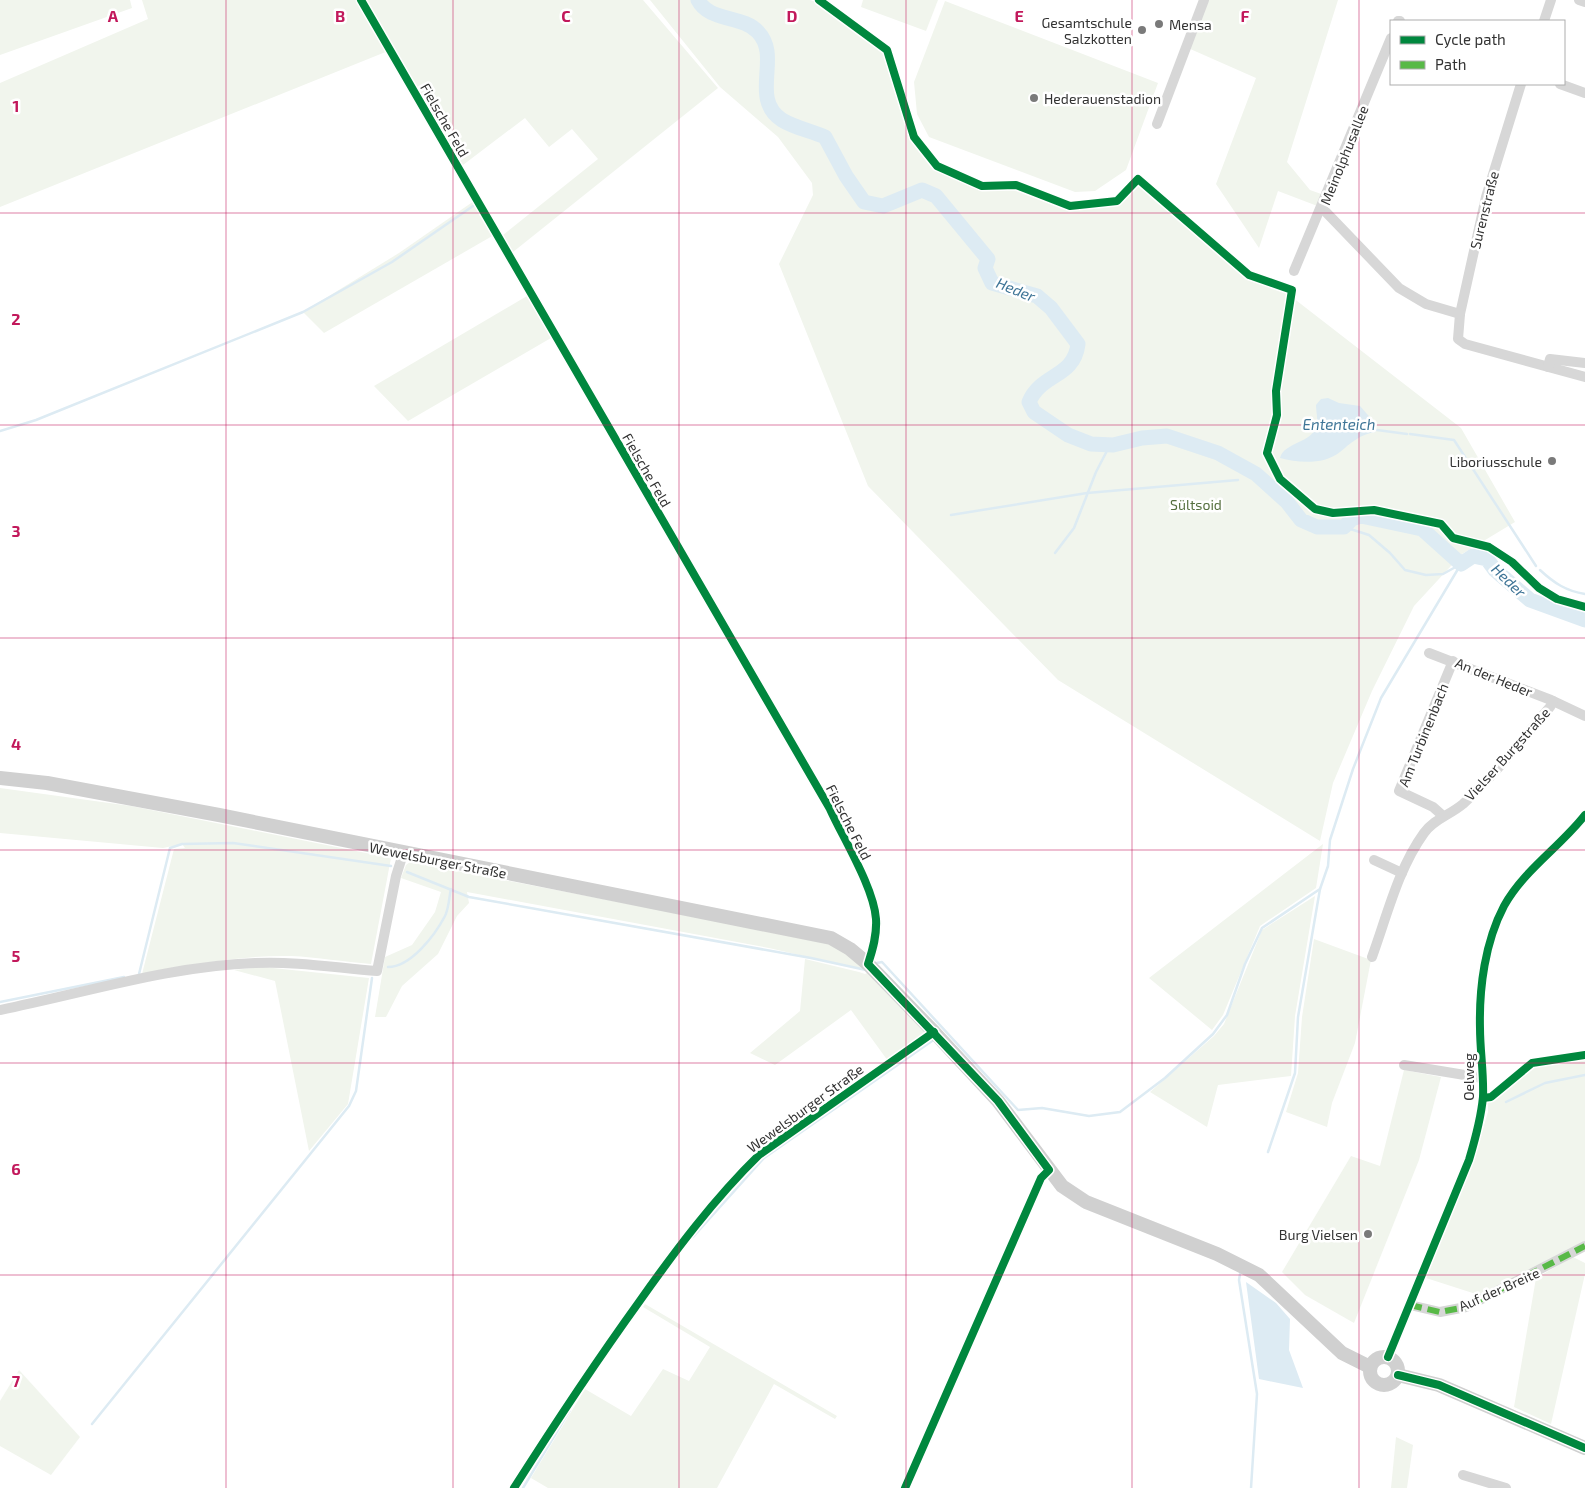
<svg xmlns="http://www.w3.org/2000/svg" width="1585" height="1488" font-family="'Exo 2',sans-serif">
<style>
.green{fill:#f1f5ed}
.water{fill:#ddebf3}
.lines{fill:none;stroke-linecap:round;stroke-linejoin:round}
.stream{stroke:#ddebf3;stroke-width:2.5}
.river{stroke:#ddebf3;stroke-width:15}
.street{stroke:#d7d7d7;stroke-width:10}
.secondary{stroke:#d0d0d0;stroke-width:14}
.quiet{stroke:#58b947;stroke-width:6;stroke-dasharray:12 6;stroke-linecap:butt}
.cycleway-casing{stroke:#fff;stroke-width:11}
.cycleway{stroke:#00873e;stroke-width:8}
.grid{fill:none;stroke:#c2185b;stroke-width:1;stroke-opacity:0.55}
.poi-dot{fill:#7a7a7a;stroke:#fff;stroke-width:2}
.labels{text-anchor:middle;dominant-baseline:central;stroke-width:5;stroke-linejoin:round;paint-order:stroke}
.poi-label{font-size:14px;fill:#333;stroke:#fff;text-anchor:end}
.street-label{font-size:14px;fill:#333;stroke:#fff}
.park-label{font-size:14px;fill:#56703f;stroke:#fff}
.water-label{font-size:15px;font-style:italic;fill:#3f7597;stroke:#fff}
.grid-label{font-size:16px;text-anchor:middle;font-weight:bold;fill:#c2185b;stroke:#fff;stroke-width:5;stroke-linejoin:round;paint-order:stroke}
</style>
<rect width="100%" height="100%" fill="#fff"/>
<g class="green">
<path d="M0,0H130L132,8L0,55Z"/>
<path d="M142,0H643L718,88L513,252L503,235L598,159L572,129L549,147L525,118L463,165L393,49L0,207V83L148,19Z"/>
<path d="M650,0H810L825,5L885,52L912,139L938,170L973,188L1034,190L1071,208L1118,205L1141,184L1249,278L1288,294L1461,428L1515,522L1462,554L1414,606L1372,691L1333,783L1320,841L1058,680L868,486L779,264L813,195L812,183L778,137L720,87Z"/>
<path d="M863,0H938L926,31L861,7Z"/>
<path d="M1207,0H1338L1287,162L1310,190L1324,195L1320,207L1278,191L1259,248L1216,184L1256,78L1188,48Z"/>
<path d="M945,1L1158,83L1126,170L1095,191L1075,192L929,137L917,114L914,82Z"/>
<path d="M474,201L494,235L324,333L303,312L399,253Z"/>
<path d="M527,296L551,338L408,421L374,386Z"/>
<path d="M0,788L131,806L391,858L371,964C344,962 317,957 291,956C241,955 191,965 142,974L174,849L185,848L182,844L163,848L0,833Z"/>
<path d="M1323,844L1316,888L1260,926L1223,1015L1212,1030L1149,978Z"/>
<path d="M410,862L826,942L852,956L864,967L860,969L769,948L467,892L469,903L457,916L438,954L402,986L386,1017H375L385,957L412,945L435,912L441,892L401,878L406,865Z"/>
<path d="M1315,896L1295,1016L1291,1076L1218,1085L1207,1127L1150,1092L1214,1036L1224,1024L1262,930Z"/>
<path d="M1314,939L1371,960L1355,1043L1332,1103L1327,1127L1286,1112L1298,1073L1302,1017Z"/>
<path d="M805,959L859,972L865,974L869,972L924,1028V1034L888,1061L851,1010L775,1065L750,1053L800,1011Z"/>
<path d="M263,967L369,978L348,1104L309,1151L275,981L234,970Z"/>
<path d="M1585,1059V1241L1482,1296L1426,1278L1473,1161L1488,1112V1102L1533,1066Z"/>
<path d="M1404,1070L1441,1077L1419,1160L1354,1323L1305,1295L1282,1272L1351,1156L1380,1166Z"/>
<path d="M1573,1257L1585,1263V1274L1551,1424L1514,1407L1536,1278Z"/>
<path d="M645,1304L837,1416L835,1419L774,1384L717,1488H548L531,1478L585,1389L631,1416L663,1369L689,1381L710,1347L643,1307Z"/>
<path d="M19,1370L80,1437L51,1475L0,1446V1401Z"/>
<path d="M1396,1437L1413,1445L1407,1488H1391Z"/>
</g>
<g class="water">
<path d="M1328,398L1339,403L1360,406L1374,422L1376,432C1360,434 1351,443 1340,452C1324,465 1298,463 1280,458C1284,442 1313,443 1317,425C1318,419 1316,411 1316,405L1321,399Z"/>
<path d="M1246,1282L1276,1303L1290,1319L1289,1350L1303,1388L1259,1379Z"/>
</g>
<g class="lines">
<g class="stream">
<path d="M1377,430L1407,434"/>
<path d="M0,431L36,420L303,312L392,262L473,206"/>
<path d="M1410,434L1454,440L1536,566"/>
<path d="M951,515L1087,493L1238,480"/>
<path d="M1344,527L1369,535L1390,553L1405,570L1426,575L1443,574L1461,564"/>
<path d="M1055,553L1074,528L1096,472L1110,445"/>
<path d="M1540,570C1554,583 1566,591 1585,594"/>
<path d="M407,872L469,897L811,958L866,970"/>
<path d="M877,963L882,962L1018,1110L1042,1108L1089,1116L1120,1112L1165,1078L1213,1034L1227,1015L1245,964L1262,928L1320,889L1328,866L1330,840L1353,769L1381,698L1461,564"/>
<path d="M388,967C411,967 435,935 445,916C449,908 449,897 451,889"/>
<path d="M139,974L170,848L182,844L233,843L391,866"/>
<path d="M0,1002L124,977"/>
<path d="M1506,1102L1545,1083L1585,1075"/>
<path d="M1268,1152L1295,1073L1298,1017L1320,889"/>
<path d="M693,1237L764,1158L932,1041"/>
<path d="M1240,1274L1239,1280L1257,1394L1251,1488"/>
<path d="M92,1424L349,1106L356,1091L372,978"/>
<path d="M523,1488L570,1410"/>
</g>
<path class="river" d="M698,0C709,22 743,15 758,32C782,57 749,98 782,120C795,128 812,131 825,137L846,176L864,202L883,206L922,190L936,196L988,259L985,268L992,283L1037,296L1051,308L1078,344C1074,378 1041,373 1029,402L1034,412L1068,435L1091,444L1113,445L1142,438L1167,436L1218,453L1256,474L1287,502L1301,520L1317,527H1344L1352,519L1361,516L1422,529L1461,564L1473,556L1487,559L1495,570L1530,600L1585,620"/>
<g class="street">
<path d="M361,0L830,809C843,838 874,888 876,919C877,935 873,949 868,964"/>
<path d="M1579,0L1585,2"/>
<path d="M1398,21H1400"/>
<path d="M1544,21L1551,0"/>
<path d="M1521,84L1486,197L1460,314L1458,339L1465,344L1585,377"/>
<path d="M1560,84L1585,93"/>
<path d="M1157,124L1204,0"/>
<path d="M1322,208L1399,288L1426,304L1460,314"/>
<path d="M1294,271L1391,38"/>
<path d="M1548,367L1550,359L1585,363"/>
<path d="M1429,653L1551,700L1585,716"/>
<path d="M1442,815L1433,807L1399,791L1453,661"/>
<path d="M1374,860L1402,873"/>
<path d="M1372,957C1387,916 1398,869 1424,833C1434,819 1450,815 1463,804C1495,775 1522,739 1550,707L1553,701"/>
<path d="M0,1010C85,993 169,966 255,963C296,961 337,968 377,971L396,876L403,854"/>
<path d="M1404,1065L1483,1078"/>
<path d="M1410,1305L1440,1312L1466,1307L1585,1246"/>
<path d="M1388,1357L1469,1160C1475,1140 1481,1118 1483,1097C1484,1074 1480,1051 1480,1028C1479,988 1485,942 1504,906C1524,870 1560,847 1585,815"/>
<path d="M1463,1475L1506,1488"/>
<path d="M514,1488C554,1425 595,1363 639,1302C675,1251 714,1199 759,1155L934,1032"/>
<path d="M905,1488L1041,1178L1049,1170"/>
</g>
<g class="secondary">
<path d="M0,778L47,783L219,815L831,938L850,949L868,964L934,1032L998,1101L1062,1186L1086,1202L1217,1254L1259,1275L1342,1353L1370,1367"/>
<circle cx="1384" cy="1371" r="14"/>
<path d="M1398,1375L1439,1385L1585,1448"/>
</g>
<path class="quiet" d="M1410,1305L1440,1312L1466,1307L1585,1246"/>
<defs>
<g id="cycleway">
<path d="M361,0L830,809C843,838 874,888 876,919C877,935 873,949 868,964L998,1101L1049,1170L1041,1178L905,1488"/>
<path d="M819,0L887,50L914,137L937,166L982,186L1016,185L1070,206L1117,201L1138,179L1249,275L1292,290L1276,391L1277,415L1267,453L1280,479L1315,509L1333,513L1374,510L1441,524L1453,538L1489,547L1512,562L1539,588L1557,599L1585,607"/>
<path d="M1483,1098L1491,1097L1532,1063L1585,1055"/>
<path d="M1388,1357L1469,1160C1475,1140 1481,1118 1483,1097C1484,1074 1480,1051 1480,1028C1479,988 1485,942 1504,906C1524,870 1560,847 1585,815"/>
<path d="M1398,1375L1439,1385L1585,1448"/>
<path d="M514,1488C554,1425 595,1363 639,1302C675,1251 714,1199 759,1155L934,1032"/>
</g>
</defs>
<use href="#cycleway" class="cycleway-casing"/>
<use href="#cycleway" class="cycleway"/>
</g>
<path class="grid" d="M226,0V1488M453,0V1488M679,0V1488M906,0V1488M1132,0V1488M1359,0V1488M0,213H1585M0,425H1585M0,638H1585M0,850H1585M0,1063H1585M0,1275H1585"/>
<g class="poi-dot">
<circle cx="1159" cy="24" r="5"/>
<circle cx="1142" cy="30" r="5"/>
<circle cx="1034" cy="98" r="5"/>
<circle cx="1552" cy="461" r="5"/>
<circle cx="1368" cy="1234" r="5"/>
</g>
<g class="labels">
<g class="poi-label">
<text x="1132" y="22">Gesamtschule<tspan x="1132" dy="16">Salzkotten</tspan></text>
<text x="1169" y="24" text-anchor="start">Mensa</text>
<text x="1044" y="98" text-anchor="start">Hederauenstadion</text>
<text x="1542" y="461">Liboriusschule</text>
<text x="1358" y="1234">Burg Vielsen</text>
</g>
<g class="street-label">
<text transform="translate(445 120) rotate(60)">Fielsche Feld</text>
<text transform="translate(1344 155) rotate(-68)">Meinolphusallee</text>
<text transform="translate(1484 210) rotate(-76)">Surenstraße</text>
<text transform="translate(647 470) rotate(60)">Fielsche Feld</text>
<text transform="translate(1494 677) rotate(22)">An der Heder</text>
<text transform="translate(1423 735) rotate(-68)">Am Turbinenbach</text>
<text transform="translate(1507 754) rotate(-48)">Vielser Burgstraße</text>
<text transform="translate(849 822) rotate(63)">Fielsche Feld</text>
<text transform="translate(438 860) rotate(11)">Wewelsburger Straße</text>
<text transform="translate(1468 1077) rotate(-90)">Oelweg</text>
<text transform="translate(805 1108) rotate(-36)">Wewelsburger Straße</text>
<text transform="translate(1499 1289) rotate(-24)">Auf der Breite</text>
</g>
<g class="park-label">
<text x="1196" y="504">Sültsoid</text>
</g>
<g class="water-label">
<text transform="translate(1016 289) rotate(22)">Heder</text>
<text x="1339" y="424">Ententeich</text>
<text transform="translate(1509 580) rotate(44)">Heder</text>
</g>
</g>
<g class="grid-label">
<text x="113" y="22">A</text>
<text x="340" y="22">B</text>
<text x="566" y="22">C</text>
<text x="792" y="22">D</text>
<text x="1019" y="22">E</text>
<text x="1245" y="22">F</text>
<text x="16" y="112">1</text>
<text x="16" y="325">2</text>
<text x="16" y="537">3</text>
<text x="16" y="750">4</text>
<text x="16" y="962">5</text>
<text x="16" y="1175">6</text>
<text x="16" y="1387">7</text>
</g>
<rect x="1390" y="20" width="175" height="65" fill="#ffffff" stroke="#adadad"/>
<rect x="1400" y="36" width="25" height="8" fill="#00873e" stroke="#adadad"/>
<text x="1435" y="45" font-size="15" fill="#333333">Cycle path</text>
<rect x="1400" y="61" width="25" height="8" fill="#58b947" stroke="#adadad"/>
<text x="1435" y="70" font-size="15" fill="#333333">Path</text>
</svg>
